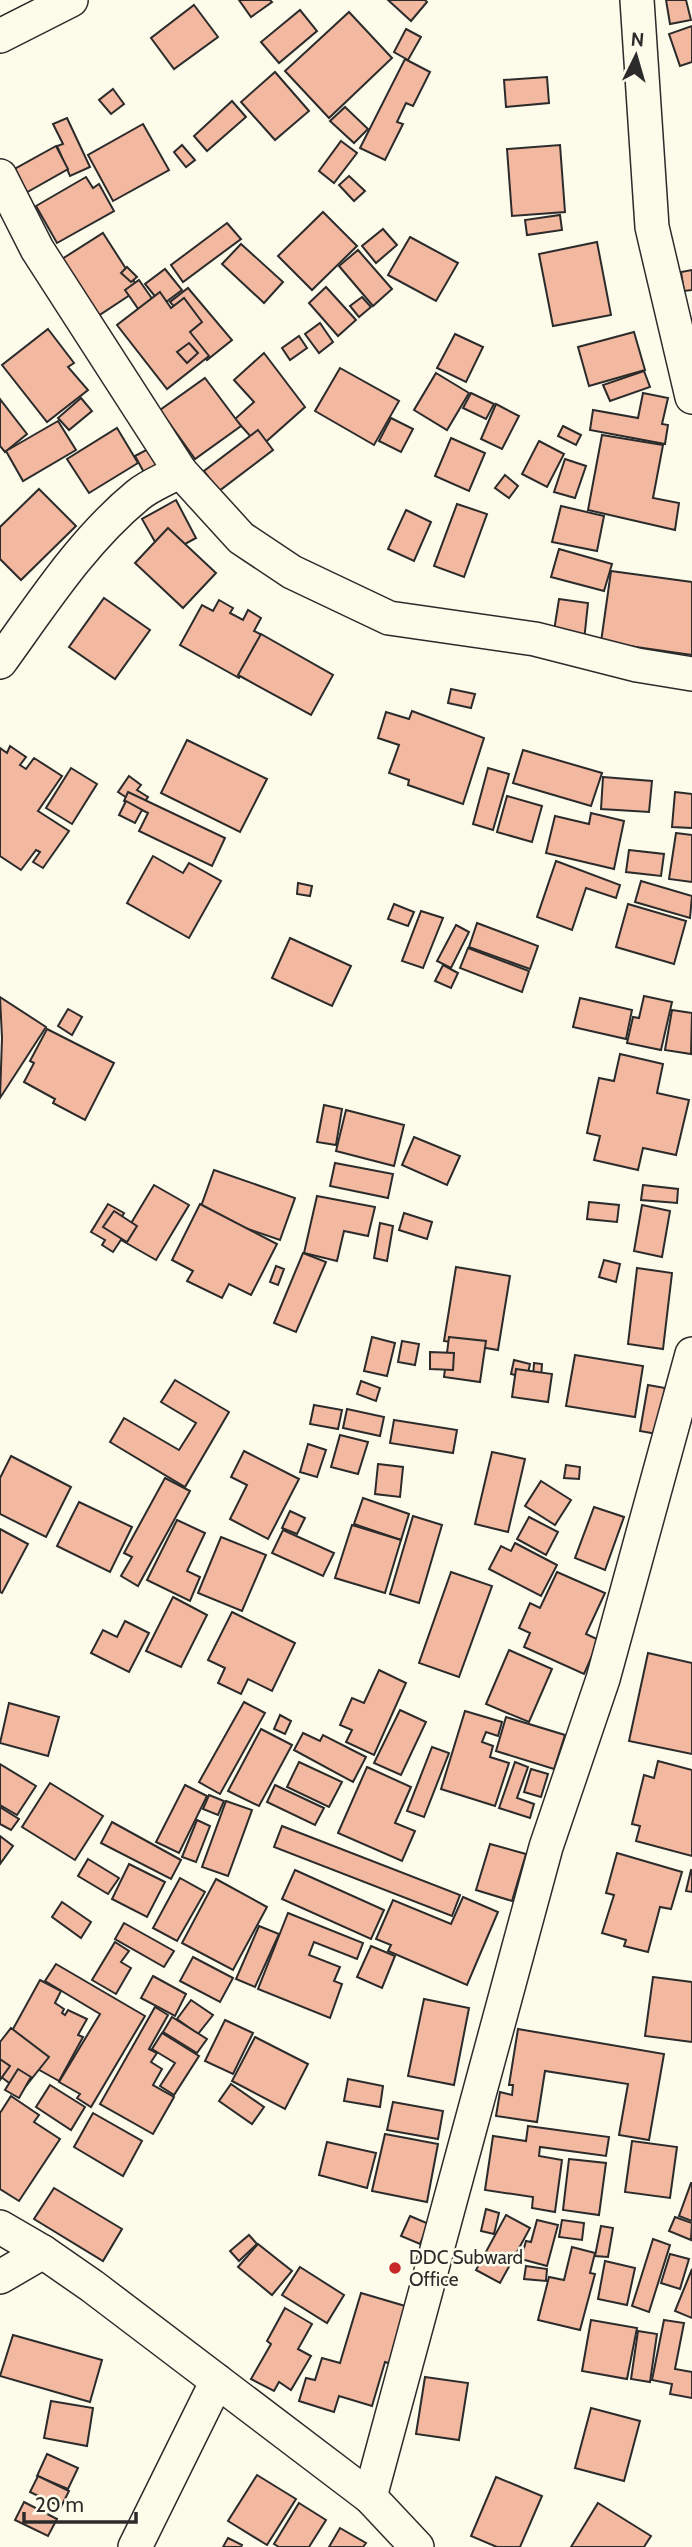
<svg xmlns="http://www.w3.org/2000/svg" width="692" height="2547" font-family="Cabin,sans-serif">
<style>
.building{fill:#f2b8a0;stroke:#2b2b2b;stroke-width:2}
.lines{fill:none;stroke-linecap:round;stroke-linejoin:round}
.street-casing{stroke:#2b2b2b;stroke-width:36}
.street{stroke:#fdfbea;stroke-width:33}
.poi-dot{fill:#c62828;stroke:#fdfbea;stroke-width:2.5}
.labels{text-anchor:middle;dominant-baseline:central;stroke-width:5;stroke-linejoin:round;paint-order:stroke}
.poi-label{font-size:19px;fill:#2b2b2b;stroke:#fdfbea;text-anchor:start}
</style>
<rect width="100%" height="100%" fill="#fdfbea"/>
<g class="building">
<path d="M239,0H270L272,2L251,17Z"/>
<path d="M388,0H425L427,2L411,21Z"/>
<path d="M666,0H686L691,20L670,24Z"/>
<path d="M194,5L218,37L174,69L151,38Z"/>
<path d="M300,10L317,31L279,63L261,42Z"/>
<path d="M349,12L392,58L329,118L285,71Z"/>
<path d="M692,26V62L680,66L669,34Z"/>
<path d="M406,29L421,37L408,60L394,52Z"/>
<path d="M405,59L430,72L413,106L406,103L397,122L403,124L385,160L360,148Z"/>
<path d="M275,72L309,111L275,140L241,102Z"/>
<path d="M547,77L549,103L506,107L504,80Z"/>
<path d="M113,89L124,104L111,114L99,100Z"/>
<path d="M232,101L246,117L207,151L194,136Z"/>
<path d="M345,107L368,129L354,143L330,121Z"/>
<path d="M67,118L90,167L70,176L57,146L63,144L53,124Z"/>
<path d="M143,124L169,170L113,201L88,155Z"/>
<path d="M341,141L357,153L334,183L319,171Z"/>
<path d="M182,145L195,160L186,167L174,152Z"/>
<path d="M560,145L565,212L512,216L507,149Z"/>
<path d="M56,146L68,169L24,194L11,171Z"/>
<path d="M349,176L365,191L354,201L339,185Z"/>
<path d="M86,177L93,188L99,184L114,211L57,243L36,206Z"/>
<path d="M323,212L357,246L312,290L278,256Z"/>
<path d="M560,215L562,230L527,235L525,220Z"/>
<path d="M227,223L241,239L183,282L171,265Z"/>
<path d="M383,229L397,245L376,263L362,246Z"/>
<path d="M103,233L139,289L98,316L62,259Z"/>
<path d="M410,237L458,263L436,301L388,275Z"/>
<path d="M597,242L611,315L553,326L539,254Z"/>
<path d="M241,244L283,282L264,303L222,264Z"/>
<path d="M358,250L392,289L373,306L339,266Z"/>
<path d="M127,267L137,277L131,282L121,273Z"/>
<path d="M165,269L182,290L162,305L145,284Z"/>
<path d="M692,270V290L684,291L681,272Z"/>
<path d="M139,280L153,300L139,310L125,290Z"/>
<path d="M326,287L356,320L338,336L309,303Z"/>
<path d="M188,288L232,340L207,360L181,329L189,323L170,302Z"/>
<path d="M160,292L171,308L184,298L202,322L190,332L209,356L167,389L117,325Z"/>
<path d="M362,297L371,307L359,317L350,306Z"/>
<path d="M320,323L333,342L319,353L305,334Z"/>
<path d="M48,329L74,363L68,367L88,390L47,422L2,365Z"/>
<path d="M634,332L645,370L589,386L578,347Z"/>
<path d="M455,334L483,347L466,382L437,368Z"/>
<path d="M299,336L307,348L290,360L282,348Z"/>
<path d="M189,343L198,353L187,363L177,352Z"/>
<path d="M264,353L305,407L260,447L235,419L254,402L234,380Z"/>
<path d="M340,368L399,401L374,445L315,411Z"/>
<path d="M644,371L650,387L610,401L603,385Z"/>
<path d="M436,373L469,393L447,430L414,410Z"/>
<path d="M205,378L241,426L195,459L160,410Z"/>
<path d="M471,393L494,404L486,419L463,408Z"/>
<path d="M643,393L668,398L662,424L668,425L665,444L590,430L593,410L638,418Z"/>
<path d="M81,398L92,411L69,430L58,418Z"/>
<path d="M0,399L27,434L5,452L0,446Z"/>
<path d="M496,404L519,416L502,449L481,439Z"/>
<path d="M391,418L413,429L401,452L379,441Z"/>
<path d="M58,421L76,450L23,481L6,451Z"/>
<path d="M563,426L581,435L576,445L558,436Z"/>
<path d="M117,428L138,463L89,493L67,459Z"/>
<path d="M258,430L273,450L219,491L204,471Z"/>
<path d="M602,435L663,445L653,498L679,503L675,530L588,510Z"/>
<path d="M451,438L485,453L469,491L435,476Z"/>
<path d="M539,441L564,454L547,487L522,474Z"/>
<path d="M148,449L161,471L147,478L135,456Z"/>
<path d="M565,459L586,466L575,498L554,492Z"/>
<path d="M505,475L518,486L509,498L495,488Z"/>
<path d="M39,489L76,526L21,580L0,559V527Z"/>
<path d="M176,500L196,538L163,556L142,519Z"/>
<path d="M457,504L487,514L464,577L434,566Z"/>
<path d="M561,506L604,516L597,551L552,542Z"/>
<path d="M406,510L431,522L414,561L388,549Z"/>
<path d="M168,528L216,573L183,608L135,563Z"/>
<path d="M559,549L612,564L604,591L551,577Z"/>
<path d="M611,571L692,582V655L601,642Z"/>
<path d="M104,598L150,630L115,679L69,647Z"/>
<path d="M559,599L588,603L584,641L553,637Z"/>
<path d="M219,600L233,608L230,613L243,620L248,610L261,618L254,631L262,635L239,678L180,645L202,605L213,611Z"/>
<path d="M261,634L333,675L311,715L238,675Z"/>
<path d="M451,689L475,694L471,708L448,703Z"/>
<path d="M412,711L484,738L463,804L408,785L409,780L389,773L399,745L378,738L386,712L409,719Z"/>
<path d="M187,740L267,779L240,832L161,793Z"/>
<path d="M10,746L26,757L20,765L26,769L34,758L62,776L38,811L69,831L43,868L33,862L40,852L36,850L21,870L0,856V748L7,753Z"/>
<path d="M523,750L602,773L591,806L513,783Z"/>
<path d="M71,768L97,784L72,824L46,808Z"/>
<path d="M488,768L509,774L493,830L473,824Z"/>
<path d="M129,776L141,785L137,790L148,797L141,807L118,792Z"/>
<path d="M603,777L652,781L649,812L601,809Z"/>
<path d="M128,792L225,838L212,866L139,831L148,813L124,801Z"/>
<path d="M675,792L692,794V828L672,827Z"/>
<path d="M507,796L542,806L532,842L497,832Z"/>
<path d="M126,801L142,810L135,823L119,815Z"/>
<path d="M591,813L624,821L614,869L546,853L555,816L589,824Z"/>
<path d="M676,833L692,835V882L669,879Z"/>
<path d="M629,850L664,854L661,876L626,872Z"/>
<path d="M153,856L183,873L189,863L221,881L189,938L127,903Z"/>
<path d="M556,861L620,885L616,898L586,888L572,930L537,917Z"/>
<path d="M641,881L692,896L690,918L635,902Z"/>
<path d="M298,883L312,886L310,896L297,894Z"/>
<path d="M394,904L414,912L408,926L388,919Z"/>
<path d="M628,904L686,921L674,964L616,947Z"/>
<path d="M421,911L443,918L423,968L402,961Z"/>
<path d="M477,923L538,946L530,969L469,947Z"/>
<path d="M456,925L469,932L451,968L437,961Z"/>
<path d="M290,938L351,966L332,1006L272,978Z"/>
<path d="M468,948L529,971L522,992L460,968Z"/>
<path d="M443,965L458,973L451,988L435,981Z"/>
<path d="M644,996L672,1002L661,1050L627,1043L633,1017L639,1018Z"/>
<path d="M0,997L46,1027L0,1098L2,1038Z"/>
<path d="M580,998L632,1010L626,1039L573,1027Z"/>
<path d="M68,1009L82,1017L72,1035L58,1026Z"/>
<path d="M672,1010L692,1013L691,1054L665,1050Z"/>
<path d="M47,1029L114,1063L85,1120L53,1103L55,1099L24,1082L34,1063L30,1061Z"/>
<path d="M620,1054L663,1064L657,1093L689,1100L676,1155L643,1148L638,1170L594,1160L600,1136L587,1133L599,1078L614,1081Z"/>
<path d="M324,1105L342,1109L336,1145L317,1142Z"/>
<path d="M346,1110L404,1125L394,1166L336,1151Z"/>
<path d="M414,1137L460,1156L447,1185L402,1165Z"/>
<path d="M335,1163L393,1174L388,1198L330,1186Z"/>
<path d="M214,1170L295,1198L280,1240L199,1212Z"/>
<path d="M154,1185L189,1205L156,1260L121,1240Z"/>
<path d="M643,1185L678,1189L677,1203L641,1200Z"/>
<path d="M317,1196L375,1207L368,1236L344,1231L337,1261L304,1253Z"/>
<path d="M589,1202L619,1205L617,1222L587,1219Z"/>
<path d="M108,1204L124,1213L118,1223L128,1229L113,1252L102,1245L105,1240L91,1232Z"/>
<path d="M200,1204L277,1244L251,1295L229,1284L222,1298L187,1281L193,1271L172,1260Z"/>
<path d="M642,1205L670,1211L662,1257L634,1251Z"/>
<path d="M114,1211L137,1226L127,1242L103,1227Z"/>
<path d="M404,1213L432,1222L427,1239L399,1230Z"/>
<path d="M380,1223L393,1226L387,1261L374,1258Z"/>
<path d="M303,1253L326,1262L296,1332L274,1323Z"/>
<path d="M604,1260L620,1264L616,1282L599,1277Z"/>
<path d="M276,1266L284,1269L278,1285L270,1282Z"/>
<path d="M456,1267L510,1276L498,1350L444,1341Z"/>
<path d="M637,1268L672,1273L663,1349L628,1344Z"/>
<path d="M372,1337L395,1343L387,1376L364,1371Z"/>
<path d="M449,1337L486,1341L480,1382L444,1377Z"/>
<path d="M402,1341L419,1344L415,1365L398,1362Z"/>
<path d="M430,1352L454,1353L453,1370L430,1369Z"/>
<path d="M575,1355L643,1366L635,1417L566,1406Z"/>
<path d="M514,1360L530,1364L527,1378L511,1374Z"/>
<path d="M534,1363L542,1364L541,1378L533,1377Z"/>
<path d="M516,1369L552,1374L548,1402L512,1397Z"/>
<path d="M175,1380L229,1412L185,1487L110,1442L124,1418L179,1450L196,1423L161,1402Z"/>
<path d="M361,1381L380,1388L376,1401L357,1394Z"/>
<path d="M648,1385L665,1388L657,1434L640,1431Z"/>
<path d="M314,1405L342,1410L338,1429L310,1424Z"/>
<path d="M347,1409L384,1417L380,1436L343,1428Z"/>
<path d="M394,1420L457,1430L453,1453L390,1443Z"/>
<path d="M340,1435L368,1442L358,1474L331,1467Z"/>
<path d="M308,1444L326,1450L317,1477L300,1472Z"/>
<path d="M244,1451L299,1479L268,1539L230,1519L247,1485L231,1477Z"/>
<path d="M492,1452L525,1459L508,1532L475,1524Z"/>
<path d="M11,1456L71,1487L46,1537L0,1514V1478Z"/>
<path d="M378,1464L403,1467L400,1497L375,1494Z"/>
<path d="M566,1465L580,1467L579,1479L564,1478Z"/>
<path d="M165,1478L190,1491L138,1586L121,1576L132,1557L124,1553Z"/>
<path d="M541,1481L571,1500L555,1525L525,1506Z"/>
<path d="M363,1498L409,1514L401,1540L354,1524Z"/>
<path d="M79,1502L132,1527L110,1572L57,1546Z"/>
<path d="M594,1507L624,1517L605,1570L575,1558Z"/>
<path d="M290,1511L305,1518L297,1534L282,1528Z"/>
<path d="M413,1516L442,1525L419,1603L390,1594Z"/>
<path d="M529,1517L558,1532L546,1555L517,1539Z"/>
<path d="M177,1520L205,1533L187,1571L200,1577L190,1601L147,1580Z"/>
<path d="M352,1525L401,1540L385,1593L335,1578Z"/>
<path d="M0,1529L28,1544L2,1593L0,1592Z"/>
<path d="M283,1530L334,1553L323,1576L272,1553Z"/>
<path d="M221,1537L266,1555L242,1611L198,1593Z"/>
<path d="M515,1543L557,1565L541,1596L489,1569L501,1546L511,1551Z"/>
<path d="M451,1572L492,1586L459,1677L419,1663Z"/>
<path d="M557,1572L605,1593L586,1634L599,1640L584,1674L524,1647L530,1633L519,1628L530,1603L540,1608Z"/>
<path d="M173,1597L207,1615L181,1667L146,1651Z"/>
<path d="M232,1612L295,1643L272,1691L248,1679L241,1694L218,1683L225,1668L208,1660Z"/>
<path d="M125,1621L149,1633L129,1672L91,1653L103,1630L117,1637Z"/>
<path d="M509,1650L552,1669L529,1722L486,1704Z"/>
<path d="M648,1653L692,1663V1754L629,1741Z"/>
<path d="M379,1670L406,1683L374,1755L346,1742L352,1730L340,1725L352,1698L364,1703Z"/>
<path d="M244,1702L265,1713L220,1794L199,1782Z"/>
<path d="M9,1703L59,1717L48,1756L0,1743Z"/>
<path d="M400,1710L426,1722L401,1775L374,1763Z"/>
<path d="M465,1711L502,1722L498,1736L486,1732L482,1742L493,1746L490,1757L509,1763L495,1806L441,1789Z"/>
<path d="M280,1715L291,1721L285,1734L274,1729Z"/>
<path d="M506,1717L565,1735L554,1769L496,1751Z"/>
<path d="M261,1729L292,1745L259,1806L228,1791Z"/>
<path d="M303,1733L320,1741L323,1735L366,1757L353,1782L294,1750Z"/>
<path d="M432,1747L449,1753L424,1817L407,1811Z"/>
<path d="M658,1761L692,1770V1856L636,1841L640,1826L632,1824L644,1775L654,1778Z"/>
<path d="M299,1762L342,1782L329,1807L287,1787Z"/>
<path d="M515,1762L528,1767L517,1798L534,1804L530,1818L499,1808Z"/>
<path d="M0,1764L36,1786L17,1815L0,1805Z"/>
<path d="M367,1767L411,1787L395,1823L415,1831L402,1861L338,1833Z"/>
<path d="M531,1769L548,1774L541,1797L524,1792Z"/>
<path d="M50,1783L103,1816L75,1860L22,1827Z"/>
<path d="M185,1785L207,1796L179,1853L156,1842Z"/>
<path d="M275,1785L324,1808L315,1825L267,1802Z"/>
<path d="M209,1795L224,1801L218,1815L203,1809Z"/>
<path d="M226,1801L252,1810L228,1876L202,1867Z"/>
<path d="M0,1807L19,1819L11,1830L0,1824Z"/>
<path d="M197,1820L210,1826L196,1862L182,1857Z"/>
<path d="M112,1822L181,1860L171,1879L101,1843Z"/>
<path d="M282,1826L460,1895L452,1916L274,1847Z"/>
<path d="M0,1836L13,1846L0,1864Z"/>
<path d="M490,1844L526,1854L512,1901L476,1890Z"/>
<path d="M617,1853L682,1872L671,1909L660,1907L648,1952L624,1946L626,1940L602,1933L614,1895L606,1893Z"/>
<path d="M88,1859L119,1878L108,1894L78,1876Z"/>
<path d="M129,1864L165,1882L147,1917L112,1899Z"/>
<path d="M295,1870L384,1910L371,1939L282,1899Z"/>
<path d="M691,1870H692V1892L686,1891Z"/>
<path d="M180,1878L205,1892L177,1941L153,1928Z"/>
<path d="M216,1879L267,1907L233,1970L182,1943Z"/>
<path d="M463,1897L498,1912L467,1985L388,1951L391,1945L376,1939L393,1900L451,1924Z"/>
<path d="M62,1902L91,1922L81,1938L52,1917Z"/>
<path d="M288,1913L363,1943L357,1959L314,1942L309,1955L340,1967L334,1981L342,1984L330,2018L258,1989Z"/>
<path d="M124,1923L174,1951L164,1967L115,1939Z"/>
<path d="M259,1926L279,1934L255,1987L236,1979Z"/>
<path d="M115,1942L129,1951L121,1962L131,1968L116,1994L92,1980Z"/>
<path d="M371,1946L395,1956L382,1988L357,1977Z"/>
<path d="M193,1957L233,1978L220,2002L180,1981Z"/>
<path d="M56,1964L145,2016L91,2107L77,2098L80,2094L59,2082L100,2014L45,1981Z"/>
<path d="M153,1976L186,1994L175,2016L141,1998Z"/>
<path d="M653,1977L692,1982V2042L645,2036Z"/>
<path d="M40,1980L61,1991L55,2003L64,2009L62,2013L65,2015L68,2010L87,2019L78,2035L83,2037L59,2081L2,2049Z"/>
<path d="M424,1999L469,2008L454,2085L408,2076Z"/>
<path d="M191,2000L213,2015L198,2034L177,2019Z"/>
<path d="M155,2007L168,2015L149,2049L157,2053L151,2062L162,2069L153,2085L174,2097L153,2134L100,2104Z"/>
<path d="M172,2017L207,2039L197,2053L163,2032Z"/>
<path d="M225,2020L253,2033L233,2074L205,2061Z"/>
<path d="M11,2028L49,2057L21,2092L0,2076V2042Z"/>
<path d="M518,2029L664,2054L649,2140L619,2135L628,2084L545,2071L537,2122L496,2116L500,2092L512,2095L513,2085H509Z"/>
<path d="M162,2033L199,2056L174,2095L160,2086L175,2063L152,2049Z"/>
<path d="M255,2037L308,2064L285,2109L232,2081Z"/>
<path d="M0,2059L10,2066L0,2080Z"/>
<path d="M18,2069L31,2077L19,2098L5,2090Z"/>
<path d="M348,2079L383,2086L380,2107L344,2101Z"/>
<path d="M231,2084L264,2107L252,2124L219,2101Z"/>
<path d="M50,2085L85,2107L71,2130L36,2107Z"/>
<path d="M11,2096L39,2115L34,2122L60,2139L19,2201L0,2189V2113Z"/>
<path d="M393,2102L443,2111L438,2139L387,2130Z"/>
<path d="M93,2113L142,2141L123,2176L74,2147Z"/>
<path d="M528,2126L609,2137L606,2156L540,2147L539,2156L562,2160L555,2212L532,2208L533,2197L485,2190L493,2136L526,2141Z"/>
<path d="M385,2134L438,2144L427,2202L372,2191Z"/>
<path d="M632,2141L677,2147L670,2198L625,2192Z"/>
<path d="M327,2142L376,2153L367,2188L319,2175Z"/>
<path d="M569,2159L606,2163L599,2215L563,2210Z"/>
<path d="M691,2183H692V2221L679,2216Z"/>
<path d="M54,2188L122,2229L103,2261L34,2219Z"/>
<path d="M486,2209L499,2213L494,2234L481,2231Z"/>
<path d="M506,2215L530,2228L500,2283L476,2270Z"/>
<path d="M410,2216L429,2224L420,2244L401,2236Z"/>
<path d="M675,2217L692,2223L691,2240L669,2231Z"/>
<path d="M537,2220L558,2225L547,2266L521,2259L526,2241L531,2242Z"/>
<path d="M562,2220L584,2223L582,2240L559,2237Z"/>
<path d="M601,2226L613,2228L608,2257L595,2256Z"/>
<path d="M249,2235L257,2244L239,2261L230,2251Z"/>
<path d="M653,2239L670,2245L649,2312L632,2306Z"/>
<path d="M258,2244L292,2271L272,2295L238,2267Z"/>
<path d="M572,2247L595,2253L590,2273L595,2274L580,2330L538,2320L549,2277L564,2280Z"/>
<path d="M670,2254L689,2259L680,2289L661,2283Z"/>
<path d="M605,2261L635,2268L627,2305L598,2299Z"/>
<path d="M526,2266L547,2269L546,2281L524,2279Z"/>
<path d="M300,2267L344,2295L327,2323L282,2295Z"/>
<path d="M692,2269V2318L675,2311Z"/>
<path d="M361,2293L412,2308L395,2365L385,2362L372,2406L339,2396L334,2412L299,2401L306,2378L315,2380L322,2358L340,2363Z"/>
<path d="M285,2308L312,2324L298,2349L311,2356L291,2390L279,2382L274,2391L251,2379L271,2344L267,2341Z"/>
<path d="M591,2320L637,2328L627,2379L582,2371Z"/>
<path d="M664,2320L684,2323L675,2369L692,2372V2398L670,2394L672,2384L652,2380Z"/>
<path d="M638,2331L657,2334L650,2382L631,2379Z"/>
<path d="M13,2335L102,2360L90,2402L0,2376Z"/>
<path d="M425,2377L468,2383L459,2440L416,2434Z"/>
<path d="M51,2401L93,2408L87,2446L44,2438Z"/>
<path d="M591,2408L640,2421L624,2481L575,2468Z"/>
<path d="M47,2454L78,2468L68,2489L37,2476Z"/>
<path d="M257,2475L296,2499L267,2545L228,2521Z"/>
<path d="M38,2476L69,2491L61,2507L30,2492Z"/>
<path d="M496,2477L542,2496L520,2547H497L471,2536Z"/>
<path d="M24,2502L57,2519L48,2536L15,2520Z"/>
<path d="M299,2503L326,2520L309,2547H279L274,2544Z"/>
<path d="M598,2503L651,2536L644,2547H571Z"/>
<path d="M340,2528L366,2543L363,2547H329Z"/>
<path d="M228,2538L242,2545L241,2547H223Z"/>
</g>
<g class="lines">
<defs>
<g id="street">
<path d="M637,0L652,227L692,397"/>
<path d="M0,36L71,0"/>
<path d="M0,176L37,249L180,471L241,538L292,572L389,618L535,639L637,665L692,674"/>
<path d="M0,662C42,604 82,541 138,495C150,485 167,479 180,471"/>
<path d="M0,2227L43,2252L92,2286L370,2497L417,2547"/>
<path d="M0,2277L43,2252"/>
<path d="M370,2497L546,1847L603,1679L692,1354"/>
<path d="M135,2547L217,2381"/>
</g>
</defs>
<use href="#street" class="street-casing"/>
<use href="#street" class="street"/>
</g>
<circle class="poi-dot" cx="395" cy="2268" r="7"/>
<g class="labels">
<g class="poi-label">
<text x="409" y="2257">DDC Subward<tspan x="409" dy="22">Office</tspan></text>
</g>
</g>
<g transform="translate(636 56) rotate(5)" stroke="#fdfbea" stroke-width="5" paint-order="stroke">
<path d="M0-5L12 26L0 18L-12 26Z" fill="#2b2b2b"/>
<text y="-10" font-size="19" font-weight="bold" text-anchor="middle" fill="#2b2b2b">N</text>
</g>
<path d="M24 2512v10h112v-10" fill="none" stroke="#2b2b2b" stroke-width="3.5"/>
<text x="35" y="2512" font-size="21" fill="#2b2b2b" stroke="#fdfbea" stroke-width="5" paint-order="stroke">20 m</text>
</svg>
